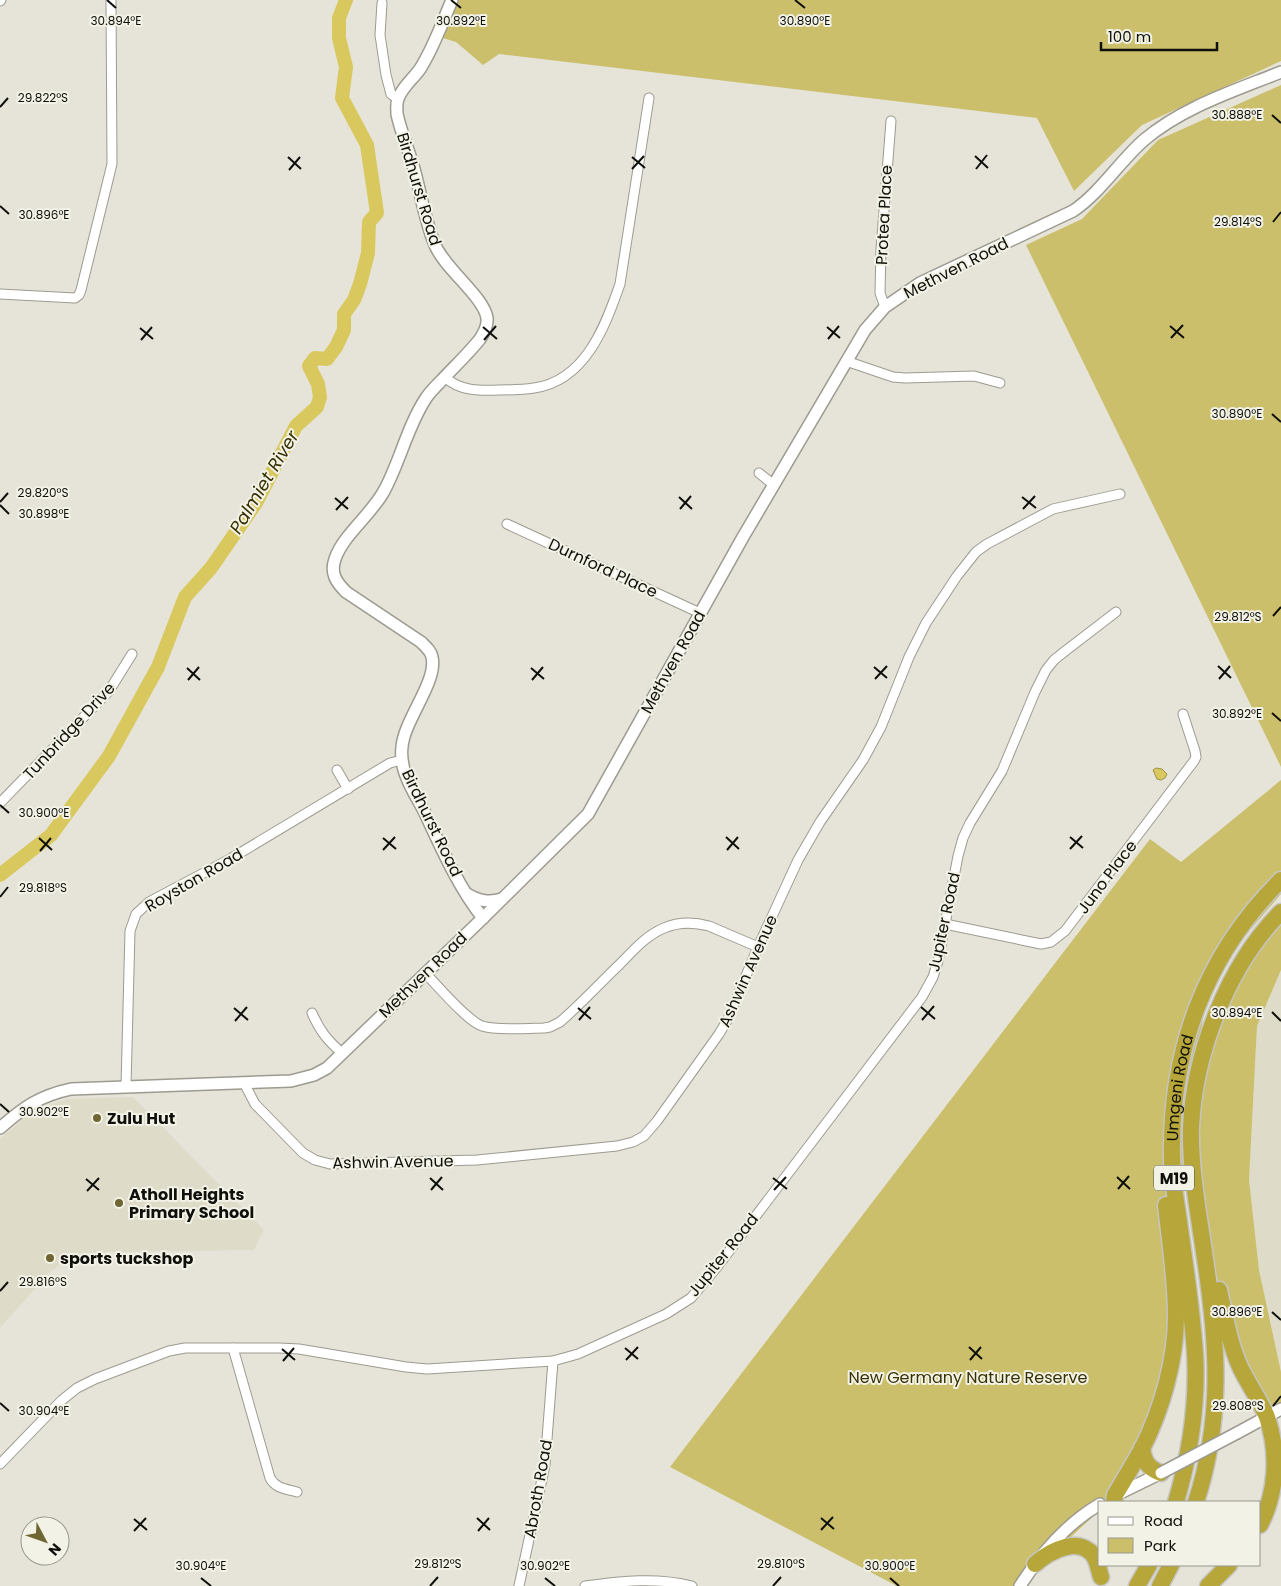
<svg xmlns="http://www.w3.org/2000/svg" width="1281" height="1586" font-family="Poppins,sans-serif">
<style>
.built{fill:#dedbc8}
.green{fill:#cbbf6c}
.water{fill:#d8c85e;stroke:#9c9045}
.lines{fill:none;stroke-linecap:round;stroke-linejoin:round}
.river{stroke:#d8c85e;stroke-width:14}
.minor-casing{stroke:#9d9b90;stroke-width:11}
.tertiary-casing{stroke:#9d9b90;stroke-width:14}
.motorway-casing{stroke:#c5c5c4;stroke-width:19}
.minor{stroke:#fff;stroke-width:9}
.tertiary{stroke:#fff;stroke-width:11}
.motorway{stroke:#b7a73a;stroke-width:16}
.tertiary-bridge-casing{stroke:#9d9b90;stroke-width:14;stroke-linecap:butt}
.tertiary-bridge{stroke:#fff;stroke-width:11}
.ticks{fill:none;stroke:#0f0f0b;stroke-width:2}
.poi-dot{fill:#6f6733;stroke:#f3f2e6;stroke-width:2}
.labels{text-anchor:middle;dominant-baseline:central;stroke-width:4;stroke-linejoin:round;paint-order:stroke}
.shield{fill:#f3f2e6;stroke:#53534d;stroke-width:1}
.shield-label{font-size:15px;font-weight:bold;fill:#0f0f0b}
.street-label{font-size:16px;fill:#0f0f0b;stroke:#f3f2e6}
.poi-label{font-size:16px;font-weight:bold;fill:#0f0f0b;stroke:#f3f2e6;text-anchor:start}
.park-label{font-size:16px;fill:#383202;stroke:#f3f2e6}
.water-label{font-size:18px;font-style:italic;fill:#373001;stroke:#f3f2e6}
.ticks-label{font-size:12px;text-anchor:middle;fill:#0f0f0b;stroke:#f3f2e6;stroke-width:4;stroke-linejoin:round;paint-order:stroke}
</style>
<rect width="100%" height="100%" fill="#e6e4d9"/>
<g class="built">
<path d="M1281,970V1372L1259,1270L1249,1180L1257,1026Z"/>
<path d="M133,1097L264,1230L254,1250L108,1252L65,1261L49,1273L0,1328V1139L31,1112L66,1099Z"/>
</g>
<g class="green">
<path d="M459,0H1281V61L1142,125L1074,191L1037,118L499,54L483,65L456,42L443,38Z"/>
<path d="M1281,85V767L1026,245L1082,219L1158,140Z"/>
<path d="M1281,780V894L1207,981L1174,1278L1170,1367L1115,1495L1108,1502H1100V1510L1018,1586H897L670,1467L1150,839L1181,862Z"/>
<path d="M1281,914V970L1257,1026L1249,1180L1259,1270L1281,1372V1409L1267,1416L1226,1318L1210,1246L1200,1191L1197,1091L1227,992Z"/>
</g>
<path class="water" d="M1156,768L1162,769L1167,774L1165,778L1161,780L1157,779L1153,770Z"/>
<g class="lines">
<path class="river" d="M0,875L51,835L109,756L158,667L185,597L211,568L256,503L296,426L317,407L320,397L318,384L309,366L315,358L327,359L336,347L344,330V314L354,300L360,284L368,253L369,222L377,213L367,145L342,98L346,67L339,38V18L346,0"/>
<defs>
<g id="minor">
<path d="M0,1L1,0"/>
<path d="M382,3L380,35L386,75L391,94L398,99"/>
<path d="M0,294L75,298L79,295L81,290L112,164L111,0"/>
<path d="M885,307L880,293L881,249L891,121"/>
<path d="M846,361L893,377L905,378L974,376L1000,383"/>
<path d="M445,377C459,391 480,391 499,390C510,390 522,390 534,388C585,381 605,327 620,284L649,98"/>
<path d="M759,473L774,485"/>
<path d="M507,524L700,613"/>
<path d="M337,770L348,789"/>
<path d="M0,803L109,691L132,654"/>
<path d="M945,924L1041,944L1051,942L1065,931L1194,761L1196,757L1195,751L1183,714"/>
<path d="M425,973C438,986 467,1021 482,1026C497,1031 528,1028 544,1028L550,1027L560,1022C581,1004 599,984 619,965C633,951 645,936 664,928C678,922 694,922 709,926L758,947"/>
<path d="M312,1013C320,1031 327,1040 342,1053"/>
<path d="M244,1083L255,1104L303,1153L315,1160L330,1164L477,1160L617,1146L633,1142L644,1136L657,1121L719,1034L728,1019L758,947L798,860L820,822L863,760L881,727L909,657L926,623L957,576L976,552L987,544L1053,509L1120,494"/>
<path d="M126,1086L130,931L136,914L149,902L230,859L390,763L402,760"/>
<path d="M233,1348L270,1478C276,1489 287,1489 297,1492"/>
<path d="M0,1464L62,1400L77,1388L95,1379L169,1351L185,1348H279L299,1349L406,1367L427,1369L553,1361L578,1354L666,1314L691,1298L717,1267L922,997L933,977L938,961L958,856L963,838L970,823L1002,771L1035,692L1046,670L1054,660L1064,652L1116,612"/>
<path d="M519,1586L545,1465L553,1361"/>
<path d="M585,1586C622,1581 656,1577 692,1586"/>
</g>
<g id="tertiary">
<path d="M452,0C442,23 434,47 420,69C413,79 402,87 398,99C396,104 397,109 397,114C401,133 409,150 414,169C421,194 425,221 435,245C445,269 484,297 487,318C488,326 484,333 480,339C468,354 454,367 441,381C436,386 430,392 426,398C407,427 400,462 384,491C371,515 343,535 335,559C330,573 336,582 346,592L421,642C426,647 431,651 432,657C438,681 404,720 402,747C401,754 402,762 404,770C408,784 417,798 424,811C441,847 458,887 483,918"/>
<path d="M467,894C479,901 489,903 502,899"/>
<path d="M0,1128C24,1107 39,1096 71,1089L291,1081L314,1075L327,1068L483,918L588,814L743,537L865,330L885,307L920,283L1073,211C1100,193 1119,162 1144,140C1183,107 1234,91 1281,72"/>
<path d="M1237,1433L1281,1409"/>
<path d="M1116,1495L1161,1473"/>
<path d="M1020,1586C1041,1553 1066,1524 1100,1504"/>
</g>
<g id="motorway">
<path d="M1219,1290C1225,1316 1229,1342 1240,1367C1248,1384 1260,1400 1267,1417C1279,1453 1277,1492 1260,1525"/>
<path d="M1142,1448C1144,1462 1148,1468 1161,1473"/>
<path d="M1114,1502L1115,1495C1124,1480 1133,1465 1142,1449C1162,1409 1176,1360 1176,1316C1176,1279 1170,1242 1166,1205"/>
<path id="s1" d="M1176,1502C1190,1454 1198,1403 1195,1353C1192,1309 1185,1265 1179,1221C1176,1200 1172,1179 1172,1157C1170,1051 1205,955 1281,880"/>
<path d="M1196,1502C1223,1419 1218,1344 1205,1259C1199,1216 1190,1171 1191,1128C1194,1053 1228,965 1281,912"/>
<path d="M1035,1564C1050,1551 1081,1534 1095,1558C1098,1564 1099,1571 1101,1577"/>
<path d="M1137,1586L1149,1565"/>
<path d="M1160,1586L1171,1565"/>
<path d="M1208,1586L1229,1565"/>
</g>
</defs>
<use href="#minor" class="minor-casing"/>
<use href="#tertiary" class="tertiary-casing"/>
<use href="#motorway" class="motorway-casing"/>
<use href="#minor" class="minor"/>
<use href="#tertiary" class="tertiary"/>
<use href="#motorway" class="motorway"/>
<defs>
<path id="tertiary-bridge" d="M1161,1473L1237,1433"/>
</defs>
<use href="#tertiary-bridge" class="tertiary-bridge-casing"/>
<use href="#tertiary-bridge" class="tertiary-bridge"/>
</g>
<path class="ticks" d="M107,0L116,8M451,0L461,8M795,0L805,8M0,107L8,98M1272,115L1281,123M975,156L988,168M288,157L301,169M632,157L645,168M632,169L644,156M976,169L987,155M289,170L300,157M0,206L9,214M1273,222L1281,212M1170,326L1184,338M483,327L497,339M827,327L840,338M140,328L153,339M1171,338L1183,325M828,339L839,326M141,340L152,327M484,340L496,326M1272,414L1281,422M679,497L692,509M1022,497L1036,508M335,498L348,509M0,502L8,493M0,505L9,514M680,509L691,496M1023,509L1035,496M336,510L348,497M1273,616L1281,607M1218,666L1231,678M874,667L887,678M187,668L200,680M531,668L544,679M875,679L887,666M1219,679L1230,666M188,680L199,667M532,680L543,667M1272,713L1281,721M0,805L9,813M726,837L739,849M1070,837L1083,848M39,838L52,850M383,838L396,849M1070,849L1082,836M383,850L395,837M727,850L738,837M40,851L51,838M0,897L8,887M921,1007L935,1019M234,1008L248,1020M578,1008L591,1019M1272,1012L1281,1021M579,1020L590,1007M922,1020L934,1006M235,1021L247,1007M0,1104L9,1112M1117,1177L1130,1189M430,1178L443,1190M773,1178L787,1189M86,1179L99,1190M1118,1189L1129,1176M431,1190L442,1177M774,1190L786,1177M87,1191L99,1178M0,1291L8,1282M1272,1312L1281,1320M969,1347L982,1359M625,1348L638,1359M282,1349L295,1360M626,1360L638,1347M970,1360L981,1347M283,1361L294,1348M0,1403L9,1411M1273,1406L1281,1396M477,1518L490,1530M821,1518L834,1529M134,1519L147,1530M821,1530L833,1517M134,1531L146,1518M478,1531L489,1518M201,1578L211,1586M545,1578L555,1586M890,1578L899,1586M430,1586L438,1577M773,1586L781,1577"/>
<g class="poi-dot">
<circle cx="97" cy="1118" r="5"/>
<circle cx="119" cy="1203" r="5"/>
<circle cx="50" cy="1258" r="5"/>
</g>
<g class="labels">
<rect class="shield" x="1154" y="1165.5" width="40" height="25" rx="4"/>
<g class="shield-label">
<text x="1174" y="1178">M19</text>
</g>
<g class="street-label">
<text transform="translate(419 189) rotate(73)">Birdhurst Road</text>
<text transform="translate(884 215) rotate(-87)">Protea Place</text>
<text transform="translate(956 268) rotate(-27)">Methven Road</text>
<text transform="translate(603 568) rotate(25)">Durnford Place</text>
<text transform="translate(673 662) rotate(-61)">Methven Road</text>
<text transform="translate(69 731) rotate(-47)">Tunbridge Drive</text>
<text transform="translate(432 823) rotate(64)">Birdhurst Road</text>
<text transform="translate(1107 877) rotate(-53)">Juno Place</text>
<text transform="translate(194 880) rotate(-30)">Royston Road</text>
<text transform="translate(944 922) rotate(-78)">Jupiter Road</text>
<text transform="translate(748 971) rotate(-66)">Ashwin Avenue</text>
<text transform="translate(423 975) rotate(-44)">Methven Road</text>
<text stroke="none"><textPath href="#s1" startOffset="418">Umgeni Road</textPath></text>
<text transform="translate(393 1162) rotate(-1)">Ashwin Avenue</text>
<text transform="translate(723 1255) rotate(-51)">Jupiter Road</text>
<text transform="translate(538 1489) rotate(-80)">Abroth Road</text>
</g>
<g class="poi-label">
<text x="107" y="1118">Zulu Hut</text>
<text x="129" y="1194">Atholl Heights<tspan x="129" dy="18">Primary School</tspan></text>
<text x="60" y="1258">sports tuckshop</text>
</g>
<g class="park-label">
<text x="968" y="1377">New Germany Nature Reserve</text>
</g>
<g class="water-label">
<text transform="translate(264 482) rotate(-59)">Palmiet River</text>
</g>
</g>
<g class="ticks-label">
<text x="116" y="25">30.894°E</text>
<text x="461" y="25">30.892°E</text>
<text x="805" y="25">30.890°E</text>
<text x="43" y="102">29.822°S</text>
<text x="1237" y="119">30.888°E</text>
<text x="44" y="219">30.896°E</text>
<text x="1238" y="226">29.814°S</text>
<text x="1237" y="418">30.890°E</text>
<text x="43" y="497">29.820°S</text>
<text x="44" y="518">30.898°E</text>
<text x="1238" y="621">29.812°S</text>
<text x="1237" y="718">30.892°E</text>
<text x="44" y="817">30.900°E</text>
<text x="43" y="892">29.818°S</text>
<text x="1237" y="1017">30.894°E</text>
<text x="44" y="1116">30.902°E</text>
<text x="43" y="1286">29.816°S</text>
<text x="1237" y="1316">30.896°E</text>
<text x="1238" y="1410">29.808°S</text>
<text x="44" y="1415">30.904°E</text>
<text x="438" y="1568">29.812°S</text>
<text x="781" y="1568">29.810°S</text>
<text x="201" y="1570">30.904°E</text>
<text x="545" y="1570">30.902°E</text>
<text x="890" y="1570">30.900°E</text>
</g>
<rect x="1098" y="1501" width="162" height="65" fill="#f3f2e6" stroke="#98978e"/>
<rect x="1108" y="1517" width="25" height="8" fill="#ffffff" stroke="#98978e"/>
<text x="1144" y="1526" font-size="15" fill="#0f0f0b">Road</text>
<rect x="1108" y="1538" width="25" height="15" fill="#cbbf6c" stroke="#98978e"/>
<text x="1144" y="1551" font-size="15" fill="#0f0f0b">Park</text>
<g transform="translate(45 1541) rotate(131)"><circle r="24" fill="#f3f2e6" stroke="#98978e"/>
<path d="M0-4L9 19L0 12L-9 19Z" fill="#6f6733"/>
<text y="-8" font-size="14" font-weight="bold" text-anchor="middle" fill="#0f0f0b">N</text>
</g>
<path d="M1101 42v8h116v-8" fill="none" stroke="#0f0f0b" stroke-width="2.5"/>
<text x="1108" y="42" font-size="15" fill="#0f0f0b" stroke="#f3f2e6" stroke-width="4" paint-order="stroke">100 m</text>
</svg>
